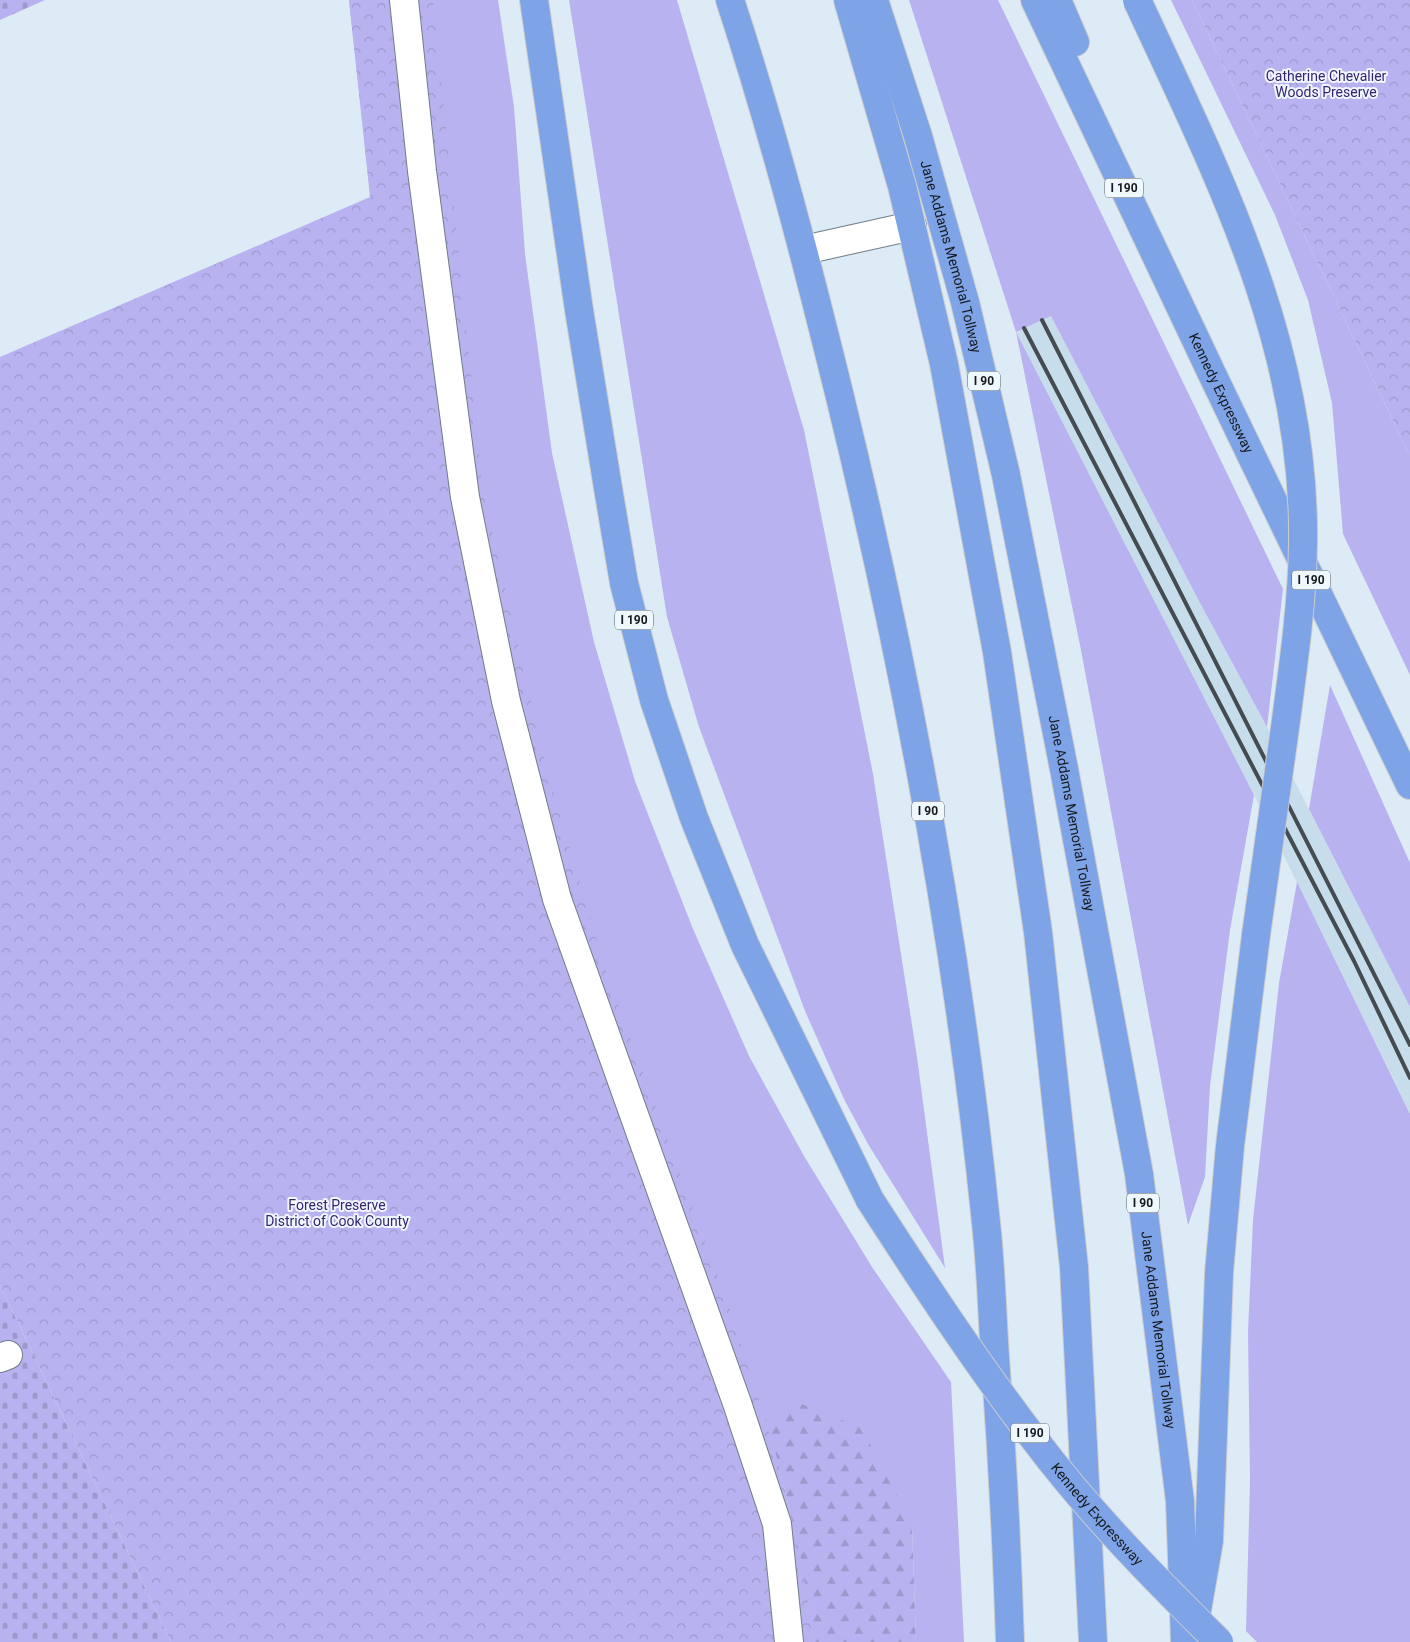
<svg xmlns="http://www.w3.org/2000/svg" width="1410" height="1642" font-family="Roboto,sans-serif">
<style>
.built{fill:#c8ddeb}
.grass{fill:#b8b3f0}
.forest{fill:url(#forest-firs)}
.cemetery{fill:url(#cemetery-stones)}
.park{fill:url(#park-crowns)}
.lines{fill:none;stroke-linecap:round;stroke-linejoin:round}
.minor-casing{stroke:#707d87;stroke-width:30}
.highway-casing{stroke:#cccdce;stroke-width:30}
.minor{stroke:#fff;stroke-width:28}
.highway{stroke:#7fa3e7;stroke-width:28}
.rail{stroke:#444b51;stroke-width:4}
.highway-bridge-casing{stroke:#cccdce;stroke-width:30;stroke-linecap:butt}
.highway-bridge{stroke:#7fa3e7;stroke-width:28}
.labels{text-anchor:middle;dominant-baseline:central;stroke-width:4;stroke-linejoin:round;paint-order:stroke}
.shield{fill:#eff8fe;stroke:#565d61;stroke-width:1}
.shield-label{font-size:12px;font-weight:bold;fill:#151a1e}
.park-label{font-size:14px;fill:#362274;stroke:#eff8fe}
.street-label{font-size:14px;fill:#151a1e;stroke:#eff8fe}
</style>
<defs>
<pattern id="forest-firs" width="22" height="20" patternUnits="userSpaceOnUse" patternTransform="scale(1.25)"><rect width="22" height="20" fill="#b8b3f0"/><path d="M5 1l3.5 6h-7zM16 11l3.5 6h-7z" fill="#9d99cd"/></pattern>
<pattern id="cemetery-stones" width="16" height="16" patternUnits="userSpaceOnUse" patternTransform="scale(1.25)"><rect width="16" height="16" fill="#b8b3f0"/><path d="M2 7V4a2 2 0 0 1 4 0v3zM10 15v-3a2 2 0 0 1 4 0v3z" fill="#9d99cd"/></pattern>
<pattern id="park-crowns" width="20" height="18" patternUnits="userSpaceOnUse" patternTransform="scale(1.25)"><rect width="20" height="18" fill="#b8b3f0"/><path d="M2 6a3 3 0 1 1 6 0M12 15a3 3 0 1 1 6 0" fill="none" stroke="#9d99cd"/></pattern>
</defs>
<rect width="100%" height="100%" fill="#dcebf6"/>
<path class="built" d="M1051,316L1200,603L1267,727L1410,1007V1113L1254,795L1162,622L1016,332Z"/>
<g class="grass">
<path d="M349,0H498L514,107L525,254L552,453L594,642L635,781L693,929L749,1056L804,1156L872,1267L951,1382L964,1642H916L912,1525L777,1458L802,1563L814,1642L390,374Z"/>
<path d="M569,0H677L804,430L873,774L917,1057L945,1268L868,1144L844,1099L805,1011L699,727L667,617Z"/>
<path d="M909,0H998L1283,589L1267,727L1200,603L1051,316L1016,332L1254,795L1230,930L1210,1086L1205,1177L1188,1225L1081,650L1016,332Z"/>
<path d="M1171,0H1192L1410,456V675L1343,534L1332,403L1308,300L1275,215Z"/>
<path d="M1330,685L1410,863V1007L1309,809Z"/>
<path d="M1297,882L1410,1114V1642H1257L1246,1631L1250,1481L1248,1332L1253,1220L1279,983Z"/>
</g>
<path class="forest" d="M802,1404L862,1428L912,1525L916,1642H814C802,1566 788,1491 765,1418Z"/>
<g class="cemetery">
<path d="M0,0H45L0,20Z"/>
<path d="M0,1285L171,1642H0Z"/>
</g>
<g class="park">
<path d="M349,0H433L483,493L547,770L608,978L728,1304L777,1458L802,1563L814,1642H171L0,1285V357L370,197Z"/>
<path d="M1192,0H1410V456Z"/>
</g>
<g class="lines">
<defs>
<g id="minor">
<path d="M404,0L422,171L465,497L506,701L557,899L737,1403L777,1524L789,1642"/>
<path d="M804,250L912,226"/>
<path d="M0,1358L8,1355"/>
</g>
<g id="highway">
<path d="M534,0L579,310L609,494L624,583L654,700L694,818L745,945L870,1200"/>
<path d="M730,0C773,131 807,263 840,397C906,668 958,944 986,1223C991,1267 992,1312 995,1357C1002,1452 1007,1547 1010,1642"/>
<path d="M848,0L902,186L944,364L997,652L1038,932L1074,1267L1093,1642"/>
<path id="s1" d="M874,0L918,136L965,302L1006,475L1064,769L1139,1174L1180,1501L1185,1642"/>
<path id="s2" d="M1035,0L1213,376L1410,785"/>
<path d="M1057,0L1075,42"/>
<path d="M1196,1616L1209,1541L1219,1273L1230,1146L1256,935"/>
</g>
</defs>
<use href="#minor" class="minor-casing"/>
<use href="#highway" class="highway-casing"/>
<use href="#minor" class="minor"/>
<use href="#highway" class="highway"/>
<g class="rail">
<path d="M1042,320L1410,1045"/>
<path d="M1024,328L1354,961L1410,1078"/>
</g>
<defs>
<g id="highway-bridge">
<path d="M1137,0C1218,175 1306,345 1303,544C1302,606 1293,667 1285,728C1275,797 1266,866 1256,935"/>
<path id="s3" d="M870,1200C923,1282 976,1363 1035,1440C1090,1513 1154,1578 1219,1642"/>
</g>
</defs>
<use href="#highway-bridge" class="highway-bridge-casing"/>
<use href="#highway-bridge" class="highway-bridge"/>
</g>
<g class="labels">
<g class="shield">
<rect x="1105" y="178.5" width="38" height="19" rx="4"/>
<rect x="968" y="371.5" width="32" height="19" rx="4"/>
<rect x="1292" y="570.5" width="38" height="19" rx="4"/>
<rect x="615" y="610.5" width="38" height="19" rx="4"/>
<rect x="912" y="801.5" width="32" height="19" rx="4"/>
<rect x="1127" y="1193.5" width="32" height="19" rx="4"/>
<rect x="1011" y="1423.5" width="38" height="19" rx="4"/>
</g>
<g class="shield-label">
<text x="1124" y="188">I 190</text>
<text x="984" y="381">I 90</text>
<text x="1311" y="580">I 190</text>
<text x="634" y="620">I 190</text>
<text x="928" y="811">I 90</text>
<text x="1143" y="1203">I 90</text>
<text x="1030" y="1433">I 190</text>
</g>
<g class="park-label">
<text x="1326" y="76">Catherine Chevalier<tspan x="1326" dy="16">Woods Preserve</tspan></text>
<text x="337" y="1205">Forest Preserve<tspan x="337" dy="16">District of Cook County</tspan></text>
</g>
<g class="street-label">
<text stroke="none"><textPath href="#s1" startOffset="268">Jane Addams Memorial Tollway</textPath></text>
<text stroke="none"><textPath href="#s2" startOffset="435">Kennedy Expressway</textPath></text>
<text stroke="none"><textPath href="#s1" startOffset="838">Jane Addams Memorial Tollway</textPath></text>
<text stroke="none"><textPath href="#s1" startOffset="1362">Jane Addams Memorial Tollway</textPath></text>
<text stroke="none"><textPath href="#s3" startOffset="388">Kennedy Expressway</textPath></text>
</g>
</g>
</svg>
